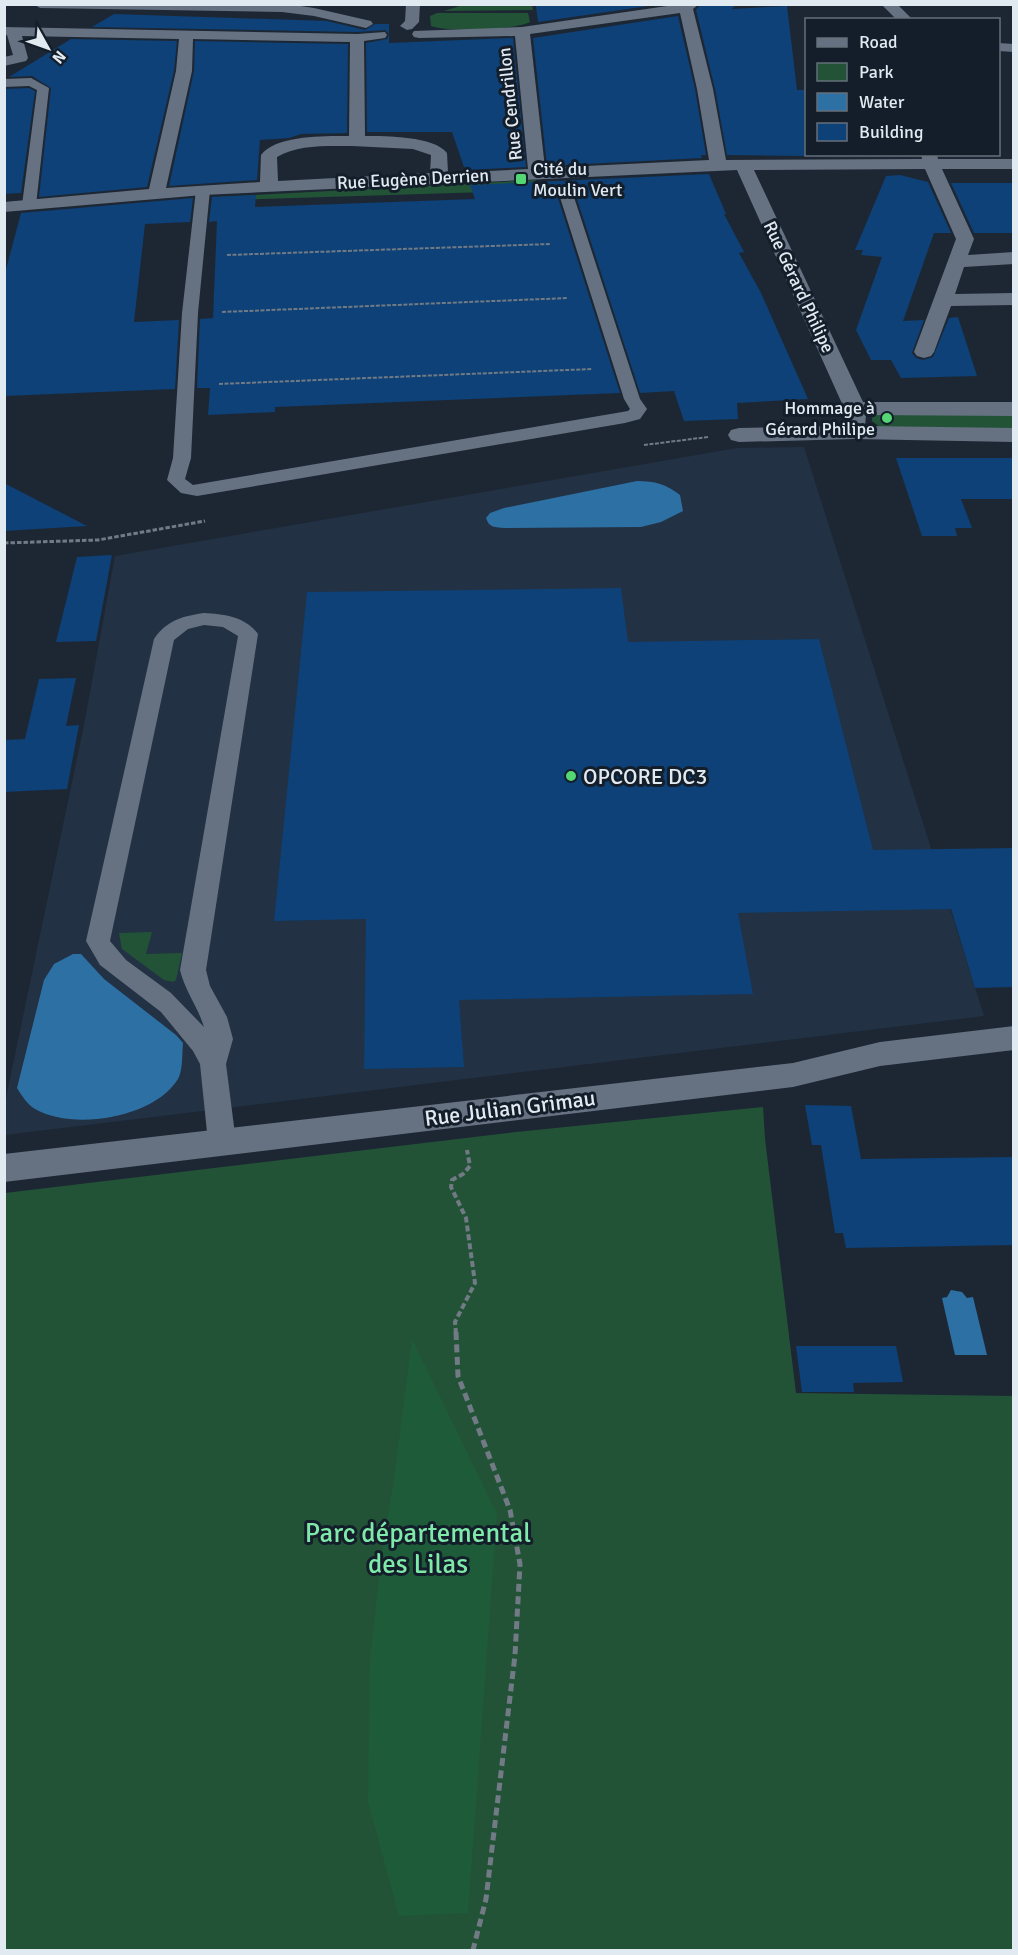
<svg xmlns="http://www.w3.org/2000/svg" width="1018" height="1955" font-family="Signika,sans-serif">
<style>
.built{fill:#223143}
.green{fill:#235337}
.forest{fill:#1e5b39}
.water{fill:#2d70a4}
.building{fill:#0d4177}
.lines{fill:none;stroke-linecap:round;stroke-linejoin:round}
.path-far3{stroke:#717a85;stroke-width:2;stroke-dasharray:4 1.5;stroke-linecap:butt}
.path-far2{stroke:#717a85;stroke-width:3;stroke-dasharray:4.5 2;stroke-linecap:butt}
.path-far1{stroke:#717a85;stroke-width:4;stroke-dasharray:6 3;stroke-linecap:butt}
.path{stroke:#717a85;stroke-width:5;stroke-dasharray:8 4.5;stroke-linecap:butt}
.service{fill:#667282;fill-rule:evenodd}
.minor{fill:#667282;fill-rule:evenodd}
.poi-dot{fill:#53d673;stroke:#131e2a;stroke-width:2}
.labels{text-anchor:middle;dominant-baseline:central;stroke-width:6;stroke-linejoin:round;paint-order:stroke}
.far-street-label{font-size:18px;fill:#e1e9f1;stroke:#131e2a}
.far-poi-label{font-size:18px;fill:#e1e9f1;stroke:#131e2a;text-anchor:start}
.poi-label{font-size:22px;fill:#e1e9f1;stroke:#131e2a;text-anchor:start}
.street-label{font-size:22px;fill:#e1e9f1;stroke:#131e2a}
.near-park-label{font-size:27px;fill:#7ee9a8;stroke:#131e2a}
</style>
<rect width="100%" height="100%" fill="#1d2734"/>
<path class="built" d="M804,447L984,1016L5,1135V1109L7,1093L84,725L115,556L737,448Z"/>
<g class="green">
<path d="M463,5H532L533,10L444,11Z"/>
<path d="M437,13H528L530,22C516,30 446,32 431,26L430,16Z"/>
<path d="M536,180L529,190L515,191L234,200L218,197Z"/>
<path d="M878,413L1013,414V430L880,427L872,421V418Z"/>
<path d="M152,932L146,954L182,953L176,980L173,982L164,980L122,949L119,933Z"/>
<path d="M763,1107L765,1139L796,1393L1013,1396V1950H5V1193L516,1132Z"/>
</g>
<path class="forest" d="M412,1339L497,1514L468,1913L399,1916L368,1802L370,1660L381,1559L395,1472Z"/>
<g class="water">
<path d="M637,481C655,481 666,484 680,495L683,511L661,522L641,527L505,528C495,527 489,528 486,518L490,513L504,508Z"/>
<path d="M73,954H81L104,979L176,1035L183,1043C182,1053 183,1070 178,1079C154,1118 73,1131 35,1109C27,1104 22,1096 17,1088L44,980L54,964Z"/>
<path d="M951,1290L962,1292L967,1298L973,1297L987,1355H955L942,1298L947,1297Z"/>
</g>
<g class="building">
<path d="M573,4H662L538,22L536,6Z"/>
<path d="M701,4H736L732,9L787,6L797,90H807V156L727,155L715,89L696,10Z"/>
<path d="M114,14L327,21L365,30L375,24H389V43L513,38L526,167L465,170L452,132H367L366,43L387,39L389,34L385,30L357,32L92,27Z"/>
<path d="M678,16L695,89L706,155H701L702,158L547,166L533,38Z"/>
<path d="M71,39L177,41L174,71L147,187L39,197L51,88L32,76L9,77Z"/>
<path d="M195,41L348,44L347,133L301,134L289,138L260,140L257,180L169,186L194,71Z"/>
<path d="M29,88L35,91L21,193L4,194V89Z"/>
<path d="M709,174L726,214H724L744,252L739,253L761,293L808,399L737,403L738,419L684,421L674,391L640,393L574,190L564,185L556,192L620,393L275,407V412L208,415L210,388H197L200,319L213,318L217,221L209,222L212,197L256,195L255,207L475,199L470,185Z"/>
<path d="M900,175L928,182L951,233H934L903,321L924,320L912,353L916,358L923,360L933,357L949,318L958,317L977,376L901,378L891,360H871L856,330L882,257L861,255L863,250H855L886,176Z"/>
<path d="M951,183H1014V233H974Z"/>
<path d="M193,198L190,222L145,224L134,322L179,320L175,389L4,396V277L21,213Z"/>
<path d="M896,458H1014V499H961L972,528H955L957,536H922Z"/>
<path d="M4,483L87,526L4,531Z"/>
<path d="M112,555L96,641L56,642L77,557Z"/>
<path d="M621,588L628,642L819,639L873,850L1014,848V987L975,988L951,909L738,913L753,994L459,1000L464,1067L364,1069L366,919L274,921L307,592Z"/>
<path d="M76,678L66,726L79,725L67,789L4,792V740L25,739L39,679Z"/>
<path d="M805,1105L851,1106L861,1159L1014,1157V1245L846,1248L843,1233H835L821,1145H812Z"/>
<path d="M796,1346H896L903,1382L853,1383L854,1392H802Z"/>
</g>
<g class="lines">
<g class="path-far3">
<path d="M227,255L550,244"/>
<path d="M222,312L568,298"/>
<path d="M219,384L592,369"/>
<path d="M644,445L708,437"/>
</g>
<path class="path-far2" d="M4,543L98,540L205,521"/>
<path class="path-far1" d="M456,1334L455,1322L475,1283L466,1218L451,1187L452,1180L463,1174L470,1166L467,1150"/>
<path class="path" d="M456,1332L458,1376L510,1510L520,1564L515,1655L486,1899L473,1950"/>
<g class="service">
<path d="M31,78L49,88L36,205L29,209L22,205L37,90L29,86L4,87V79Z"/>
<path d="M203,186L210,190L198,313L191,458L185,479L193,485L628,411L630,409L624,399L558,191L565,187L572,191L640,399L647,409L640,419L625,423L197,496L181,493L167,480L173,458L182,313L196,190Z"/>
<path d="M204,613C224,614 246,617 258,634L206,970L210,986L227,1017L233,1039L226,1064L236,1142L232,1149L222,1152L212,1149L208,1142L200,1064L193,1051L161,1012L100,965L86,941L154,639C167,620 183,616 204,613ZM204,625L223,627L238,636L180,970C185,991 198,1007 204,1027L171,993L126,960L110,941L174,640L188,629Z"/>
</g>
<g class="minor">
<path d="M33,4H287L314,8L371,21L373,24L366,28L314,16L282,12L40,8Z"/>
<path d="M406,4H420L419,22L412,29L407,30L400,26L405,21Z"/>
<path d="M681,4H699L693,9L713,89L726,160L922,159L921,154H937L938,159H1014V169H942L974,239L968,255L1014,252V264L964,267L955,294L1014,293V305L951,306L934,352L931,356L924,358L917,356L914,352L956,239L925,169L754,170L863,402H1014V416L866,415L865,426L1014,428V442L854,439L739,442L731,440L728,435L731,430L739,428L843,426L844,408L737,170L203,195L4,212V202L149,189L176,71L179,39L22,36L28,58L26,61L4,66V57L13,55L7,35H4V27L357,34L385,32L387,35L385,38L364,41L365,136C386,136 434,136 447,153L448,173L528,169L515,36L419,38L414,37L412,34L414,31L522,27ZM680,13L697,89L709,160L545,168L530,34ZM193,39L350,42L349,136C325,136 276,135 261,155L260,182L166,188L192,71ZM352,146L413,149L431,155L430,173L278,181L277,157C298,144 329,146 352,146Z"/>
<path d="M881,4H897L913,20H897Z"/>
<path d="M998,43L1014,44V52L998,51Z"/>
<path d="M1014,1026V1050L880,1066L793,1087L4,1182V1154L793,1063L880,1042Z"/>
</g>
</g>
<g class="poi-dot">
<rect x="515" y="173" width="12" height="12" rx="3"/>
<circle cx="887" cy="418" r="6"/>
<circle cx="571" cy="776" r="6"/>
</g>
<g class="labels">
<g class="far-street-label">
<text transform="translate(510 104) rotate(-96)">Rue Cendrillon</text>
<text transform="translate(413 179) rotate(-3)">Rue Eugène Derrien</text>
<text transform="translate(799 287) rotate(65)">Rue Gérard Philipe</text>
</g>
<g class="far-poi-label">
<text x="533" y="169">Cité du<tspan x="533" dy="21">Moulin Vert</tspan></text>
<text x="875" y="408" text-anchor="end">Hommage à<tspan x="875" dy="21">Gérard Philipe</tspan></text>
</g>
<g class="poi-label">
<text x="583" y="776">OPCORE DC3</text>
</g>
<g class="street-label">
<text transform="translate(510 1108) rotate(-7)">Rue Julian Grimau</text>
</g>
<g class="near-park-label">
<text x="418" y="1533">Parc départemental<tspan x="418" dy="31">des Lilas</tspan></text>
</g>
</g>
<rect width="1018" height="1955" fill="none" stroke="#e1e9f1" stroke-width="12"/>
<rect x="805" y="18" width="195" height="138" fill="#131e2a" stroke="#656f7a" stroke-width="1.5"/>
<rect x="817" y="38" width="30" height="9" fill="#667282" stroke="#656f7a" stroke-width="1.5"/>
<text x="859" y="48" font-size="18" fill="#e1e9f1">Road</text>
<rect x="817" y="63" width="30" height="18" fill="#235337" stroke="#656f7a" stroke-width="1.5"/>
<text x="859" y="78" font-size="18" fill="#e1e9f1">Park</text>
<rect x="817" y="93" width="30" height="18" fill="#2d70a4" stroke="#656f7a" stroke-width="1.5"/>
<text x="859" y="108" font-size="18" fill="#e1e9f1">Water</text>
<rect x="817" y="123" width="30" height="18" fill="#0d4177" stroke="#656f7a" stroke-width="1.5"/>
<text x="859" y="138" font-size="18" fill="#e1e9f1">Building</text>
<g transform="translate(48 48) rotate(130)" stroke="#131e2a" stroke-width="4.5" paint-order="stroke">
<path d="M0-4.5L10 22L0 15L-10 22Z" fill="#e1e9f1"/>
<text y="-9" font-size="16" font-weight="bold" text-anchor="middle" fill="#e1e9f1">N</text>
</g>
</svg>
